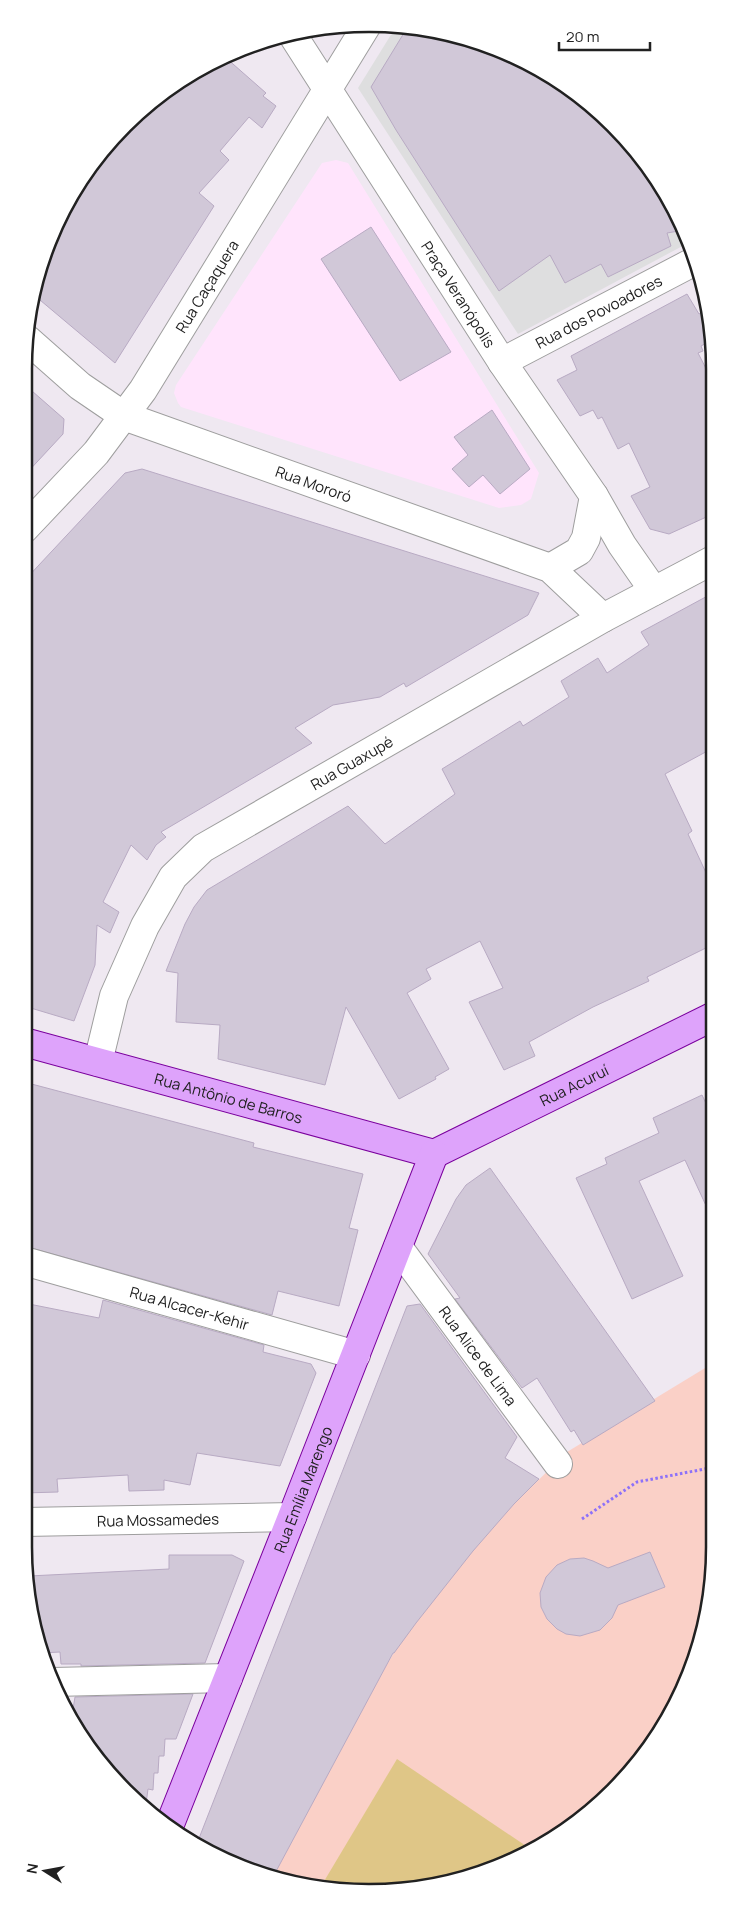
<svg xmlns="http://www.w3.org/2000/svg" width="739" height="1916" font-family="Manrope,sans-serif">
<style>
.residential{fill:#dededf}
.education{fill:#ffe4fc}
.park{fill:#fad0c7}
.pitch{fill:#dfc687}
.building{fill:#d1c8d8;stroke:#b8aac3}
.lines{fill:none;stroke-linecap:round;stroke-linejoin:round}
.minor-casing{stroke:#9e9e9e;stroke-width:30}
.major-casing{stroke:#7a019d;stroke-width:30}
.path{stroke:#8d71f9;stroke-width:3;stroke-dasharray:2.5 2.5;stroke-linecap:butt}
.minor{stroke:#fff;stroke-width:28}
.major{stroke:#dea3fb;stroke-width:28}
.labels{text-anchor:middle;dominant-baseline:central;stroke-width:5;stroke-linejoin:round;paint-order:stroke}
.street-label{font-size:15px;fill:#212121;stroke:#fff}
.rim{fill:none;stroke:#212121;stroke-width:2.5}
</style>
<rect width="100%" height="100%" fill="#efe8f1"/>
<path class="residential" d="M397,25L459,36L561,82L630,142L690,242L518,334L358,88Z"/>
<path class="education" d="M336,160L348,163L539,473L531,499L521,505L499,508L181,407L178,403L174,393L176,385L322,163Z"/>
<path class="park" d="M715,1362V1546L703,1636L679,1700L644,1757L561,1834L502,1866L437,1886L324,1889L271,1877L346,1731L441,1576L567,1452Z"/>
<path class="pitch" d="M397,1759L532,1850L502,1866L437,1886L320,1888Z"/>
<g class="building">
<path d="M407,28L459,36L528,67V68L587,104L630,142L684,230L667,233L671,246L608,277L601,264L565,283L550,255L499,291L396,130L371,87Z"/>
<path d="M225,57L266,93L263,96L276,106L262,128L249,117L220,151L229,160L199,193L214,206L115,363L34,295L36,280L60,216L95,159L142,109L197,70Z"/>
<path d="M371,227L451,352L400,381L321,259Z"/>
<path d="M687,294L699,314L708,309L712,324V340L701,346L703,351L698,353L712,380L713,514L669,534L650,529L631,496L650,487L629,443L618,449L602,417L598,419L593,410L580,416L557,380L577,370L571,356Z"/>
<path d="M24,384L64,419L63,434L24,476Z"/>
<path d="M492,410L530,469L500,494L483,475L469,487L452,469L468,455L454,437Z"/>
<path d="M142,469L539,593L528,615L406,687L404,683L380,697L333,705L295,728L312,743L161,832L166,837L156,845L147,860L131,845L103,902L119,912L110,933L97,925L95,965L74,1021L24,1006V581L125,473Z"/>
<path d="M713,593V748L665,774L692,831L688,834L714,890V944L647,977L649,981L593,1007L529,1042L535,1056L504,1070L469,1002L503,988L480,941L426,969L431,979L407,993L449,1069L435,1077L436,1079L399,1099L346,1007L325,1085L218,1059L220,1025L176,1022L178,973L166,971L185,924L194,907L207,890L348,806L385,844L455,794L442,769L520,721L523,726L569,697L561,681L598,658L607,673L649,645L641,632Z"/>
<path d="M24,1082L254,1143L253,1147L363,1174L349,1228L358,1230L339,1306L278,1291L272,1315L24,1246Z"/>
<path d="M702,1095L714,1120V1223L685,1160L639,1181L683,1276L632,1299L576,1178L607,1164L605,1158L659,1133L653,1118Z"/>
<path d="M490,1168L655,1401L583,1445L574,1430L571,1432L537,1378L522,1388L455,1299L460,1298L428,1254L456,1199L466,1185Z"/>
<path d="M103,1300L264,1345L263,1352L311,1364L316,1373L280,1466L197,1453L190,1485L164,1480V1490L129,1491L128,1475L57,1479L58,1492L24,1493V1303L99,1318Z"/>
<path d="M420,1304L517,1437L505,1458L539,1479L514,1504L473,1551L416,1623L394,1653H393L273,1877L259,1874L196,1846L407,1306Z"/>
<path d="M650,1552L665,1587L618,1605L612,1618L600,1630L580,1636L566,1634L557,1629L547,1619L541,1607L540,1593L546,1577L557,1565L570,1559L584,1558L593,1561L608,1568Z"/>
<path d="M169,1555H232L244,1561L205,1663L81,1666V1664H61L60,1652L41,1653L29,1576L169,1569Z"/>
<path d="M193,1694L176,1739H165L164,1756H159L158,1773H154L153,1790L148,1789L146,1804L109,1774L71,1721L75,1697Z"/>
</g>
<g class="lines">
<defs>
<g id="minor">
<path id="s1" d="M292,34L502,362L594,496L622,545L654,591"/>
<path id="s2" d="M28,340L80,386L124,416L550,568L603,618"/>
<path id="s3" d="M502,362L695,261"/>
<path id="s4" d="M24,529L96,453L143,390L367,25"/>
<path d="M550,568L579,551L586,538L594,496"/>
<path id="s5" d="M98,1062L114,996L145,926L173,877L203,848L603,618L713,560"/>
<path id="s6" d="M398,1247L558,1464"/>
<path id="s7" d="M24,1261L356,1355"/>
<path id="s8" d="M24,1522L292,1517"/>
<path d="M53,1682L228,1678"/>
</g>
<g id="major">
<path id="s9" d="M24,1042L434,1154"/>
<path id="s10" d="M434,1154L714,1016"/>
<path id="s11" d="M170,1824L292,1517L434,1154"/>
</g>
</defs>
<use href="#minor" class="minor-casing"/>
<use href="#major" class="major-casing"/>
<path class="path" d="M582,1519L637,1482L715,1467"/>
<use href="#minor" class="minor"/>
<use href="#major" class="major"/>
</g>
<g class="labels">
<g class="street-label">
<text stroke="none"><textPath href="#s4" startOffset="305">Rua Caçaquera</textPath></text>
<text stroke="none"><textPath href="#s1" startOffset="309">Praça Veranópolis</textPath></text>
<text stroke="none"><textPath href="#s3" startOffset="109">Rua dos Povoadores</textPath></text>
<text stroke="none"><textPath href="#s2" startOffset="324">Rua Mororó</textPath></text>
<text stroke="none"><textPath href="#s5" startOffset="414">Rua Guaxupé</textPath></text>
<text stroke="none"><textPath href="#s10" startOffset="156">Rua Acuruí</textPath></text>
<text stroke="none"><textPath href="#s9" startOffset="212">Rua Antônio de Barros</textPath></text>
<text stroke="none"><textPath href="#s7" startOffset="172">Rua Alcacer-Kehir</textPath></text>
<text stroke="none"><textPath href="#s6" startOffset="135">Rua Alice de Lima</textPath></text>
<text stroke="none"><textPath href="#s11" startOffset="360">Rua Emília Marengo</textPath></text>
<text stroke="none"><textPath href="#s8" startOffset="134">Rua Mossamedes</textPath></text>
</g>
</g>
<path d="M0 0H739V1916H0ZM369 32H369A337 337 0 0 1 706 369V1547A337 337 0 0 1 369 1884H369A337 337 0 0 1 32 1547V369A337 337 0 0 1 369 32Z" fill="#fff" fill-rule="evenodd"/>
<path class="rim" d="M369 32H369A337 337 0 0 1 706 369V1547A337 337 0 0 1 369 1884H369A337 337 0 0 1 32 1547V369A337 337 0 0 1 369 32Z"/>
<g transform="translate(45 1871) rotate(281)" stroke="#ffffff" stroke-width="4" paint-order="stroke">
<path d="M0-4L9 19L0 12L-9 19Z" fill="#212121"/>
<text y="-8" font-size="14" font-weight="bold" text-anchor="middle" fill="#212121">N</text>
</g>
<path d="M559 42v8h91v-8" fill="none" stroke="#212121" stroke-width="2.5"/>
<text x="566" y="42" font-size="15" fill="#212121" stroke="#ffffff" stroke-width="4" paint-order="stroke">20 m</text>
</svg>
